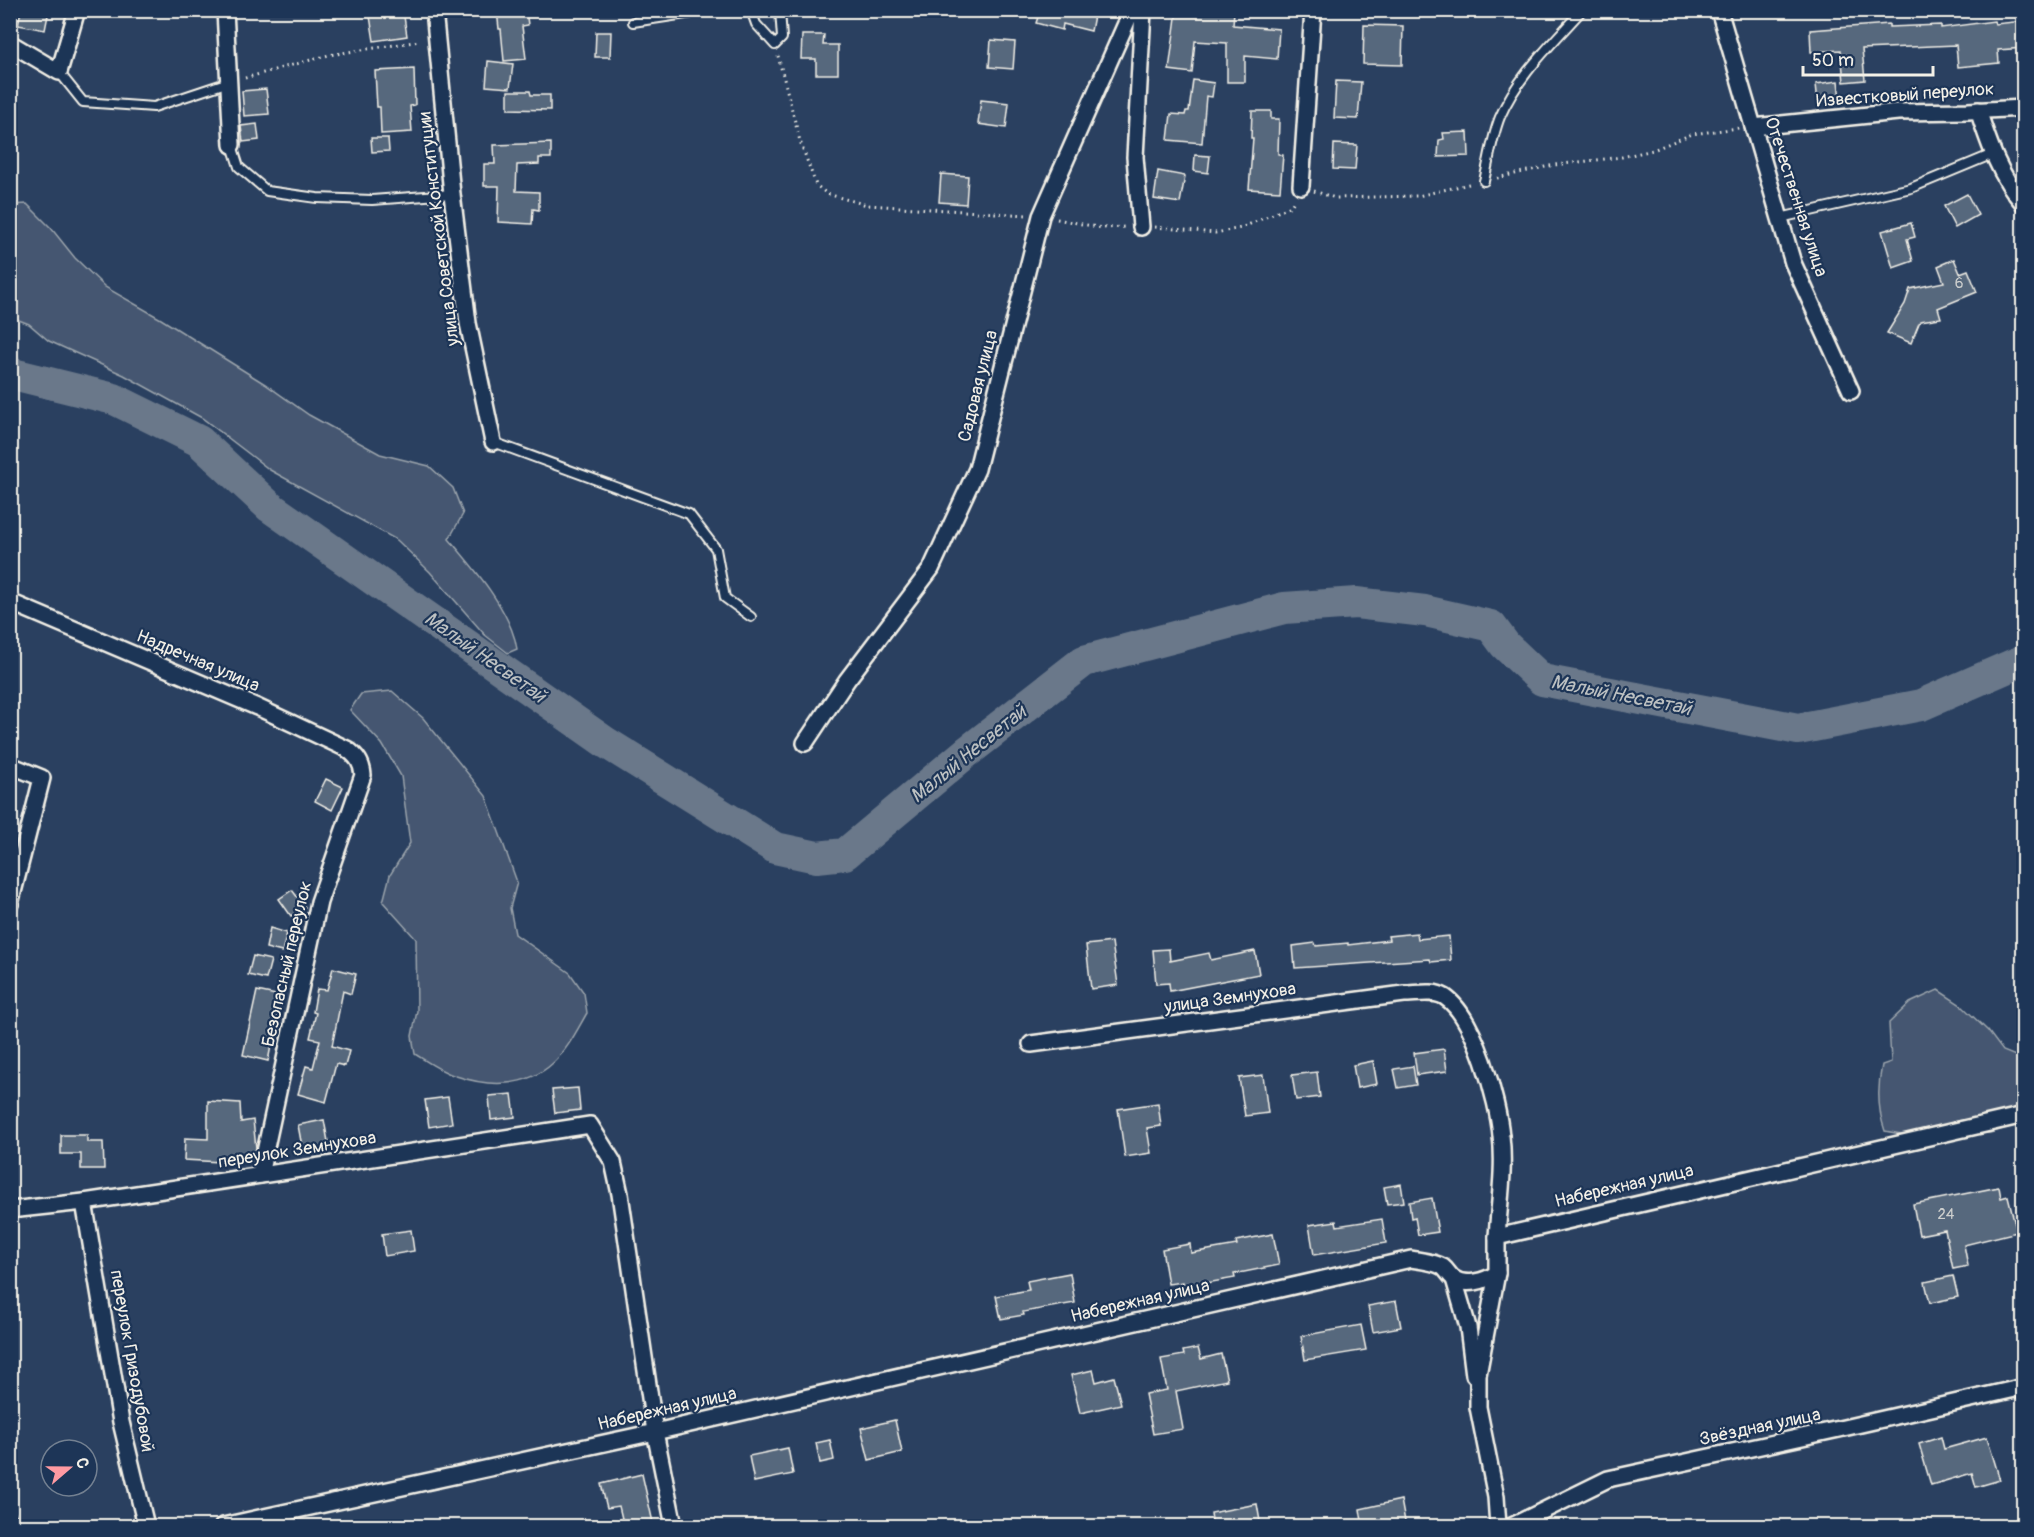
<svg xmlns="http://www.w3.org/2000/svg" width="2034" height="1537" font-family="Pangolin,sans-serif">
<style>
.green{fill:#445771;stroke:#9ca4ac;stroke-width:1.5}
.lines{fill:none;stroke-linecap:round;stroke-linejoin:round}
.river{stroke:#6a788a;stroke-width:32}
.building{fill:#56677d;stroke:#f4f1e8;stroke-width:1.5}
.service-casing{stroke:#f4f1e8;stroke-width:12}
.minor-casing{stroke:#f4f1e8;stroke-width:20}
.path{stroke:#f4f1e8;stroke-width:3;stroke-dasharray:1.5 4.5;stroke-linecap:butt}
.service{stroke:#1d3557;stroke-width:8}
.minor{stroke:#1d3557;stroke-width:15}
.labels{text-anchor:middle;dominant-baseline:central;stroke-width:4.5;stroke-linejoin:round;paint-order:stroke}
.number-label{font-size:15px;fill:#cccecd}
.street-label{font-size:18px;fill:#f4f1e8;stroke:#1d3557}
.water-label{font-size:20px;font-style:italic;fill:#bdc1c2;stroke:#1d3557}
</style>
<rect width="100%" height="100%" fill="#2a4060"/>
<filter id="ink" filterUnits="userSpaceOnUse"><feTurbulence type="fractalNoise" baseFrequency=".0167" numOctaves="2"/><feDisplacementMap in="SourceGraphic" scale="12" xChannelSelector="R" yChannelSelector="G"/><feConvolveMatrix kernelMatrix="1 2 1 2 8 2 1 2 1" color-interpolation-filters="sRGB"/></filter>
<g filter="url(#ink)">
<g class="green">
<path d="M27,204L51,228L75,258L105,287L161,319L265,384L309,415L380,454L429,466L453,488L463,514L449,539C474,568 511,611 517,649L508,653L485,635L430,572L397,540L270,470L202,418L124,375L49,341L29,324L11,317V205Z"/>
<path d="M392,691L423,718L486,796L517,882L510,908L515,934L570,973L584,993L587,1013C577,1030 568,1049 553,1063C526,1088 489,1087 456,1076C442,1072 428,1062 415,1054L412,1036L417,1011L416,939L383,902L390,875L410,843L401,776L382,744L350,710L361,694Z"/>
<path d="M1938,990L1961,1005L1988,1031L2003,1051L2023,1059V1123L1990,1133L1917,1137L1885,1131C1877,1108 1877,1088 1882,1065L1891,1062L1889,1023L1910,1003Z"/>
</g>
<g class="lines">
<path class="river" d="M10,371L13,374L114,399L199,441L270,507L605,742L775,848L817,857L845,854L967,752L1084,661L1284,608L1356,603L1425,611L1491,626L1505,645L1542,680L1798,729L1921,705L2024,660"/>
</g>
<g class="building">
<path d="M21,10H49L45,30L18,25Z"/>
<path d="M403,10L407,36L374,41L370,16Z"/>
<path d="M497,10H526L528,25L522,26L526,59L504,61L501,29H499Z"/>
<path d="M1032,10H1095L1091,31L1063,24L1062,30L1036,23L1038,17L1031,15Z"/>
<path d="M1177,10L1234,11L1233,25L1279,29L1277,59L1245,56V82H1227V43L1195,41L1192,73L1169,70Z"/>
<path d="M1994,21L1995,24L2024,21V48L1998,50L1999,63L1958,67L1956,45L1862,49L1865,80L1844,82L1841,50L1811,52L1810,30L1889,24V27L1941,25V28Z"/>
<path d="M1364,25L1403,26L1402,65L1363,64Z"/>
<path d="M596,32H611L610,57H595Z"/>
<path d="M802,35H824L823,45H838V74H816V59H801Z"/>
<path d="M991,40L1015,42L1013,69L989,67Z"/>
<path d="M488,61L513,64L510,88L486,86Z"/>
<path d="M414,69L415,105L410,106L412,132L381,134L380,107H377L375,71Z"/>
<path d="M1193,80L1214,83L1212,97L1206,96L1202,143L1168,140L1171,114L1185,115L1186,111H1189Z"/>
<path d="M1336,81L1361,82L1358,119L1334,118Z"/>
<path d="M1838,81L1840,100L1818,103L1816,84Z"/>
<path d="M266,89L269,114L244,116L242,91Z"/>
<path d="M508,91H530L531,95H550V110L508,109Z"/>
<path d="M981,100L1009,103L1006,128L978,124Z"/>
<path d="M1252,111H1271V119H1279L1278,154L1283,155L1280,191L1249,189L1253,138H1251Z"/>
<path d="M257,124L259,140L243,142L241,126Z"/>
<path d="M1468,132L1469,156L1438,157L1439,140L1444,139L1443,133Z"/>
<path d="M371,138H388L389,151L372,152Z"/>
<path d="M551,143V158H539V164L517,165L516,191L539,192V210L533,209L532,224L498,222L499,186H484V164H495L494,145Z"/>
<path d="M1334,144L1357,145L1355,170L1333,169Z"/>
<path d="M1195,155L1210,156L1208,173L1194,171Z"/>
<path d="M1158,171L1185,176L1180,203L1154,199Z"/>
<path d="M941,174L968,176L966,204L939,202Z"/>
<path d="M1967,194L1978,215L1955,228L1944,206Z"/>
<path d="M1911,223L1915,237L1907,239L1913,261L1893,268L1882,231Z"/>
<path d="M1954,259L1960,273L1968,270L1977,292L1938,308L1941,318L1920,321L1911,343L1887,333L1905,304L1910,289L1944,282L1938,266Z"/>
<path d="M326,779L343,787L332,810L315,801Z"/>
<path d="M292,890L305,907L291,916L279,899Z"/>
<path d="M270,928L287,933L282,952L266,948Z"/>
<path d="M1417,933L1418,939L1449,936L1451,960L1431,962L1430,959L1295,968L1293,946L1315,943L1316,946L1348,943V945L1389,940L1388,936Z"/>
<path d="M1112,942L1118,985L1091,989L1086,945Z"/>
<path d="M1169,949L1170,961L1209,953L1211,960L1255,951L1259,974L1170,991L1169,983L1156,984L1153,950Z"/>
<path d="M253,956L271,960L266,979L248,975Z"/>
<path d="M333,968L356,974L351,994L343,991L332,1046L349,1051L345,1066L336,1064L326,1102L298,1094L306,1066L313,1068L320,1040L310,1038L316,1013L313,1012L317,989L327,990Z"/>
<path d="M257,991L281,996L268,1061L243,1055Z"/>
<path d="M1444,1049L1447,1071L1417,1075L1414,1053Z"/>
<path d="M1373,1061L1377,1084L1357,1088L1353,1065Z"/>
<path d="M1413,1066L1416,1085L1398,1088L1394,1069Z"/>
<path d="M1317,1072L1320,1097L1296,1100L1292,1075Z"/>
<path d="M1263,1075L1268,1113L1245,1116L1239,1078Z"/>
<path d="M578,1088L580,1110L555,1113L552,1090Z"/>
<path d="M512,1094L515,1117L491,1120L489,1096Z"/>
<path d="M448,1097L452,1123L429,1127L425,1100Z"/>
<path d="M208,1101L240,1103L241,1122L253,1120L256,1148L254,1158L221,1162L184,1160L185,1138L208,1139Z"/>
<path d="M1158,1103L1161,1126L1147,1128L1151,1153L1125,1157L1118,1109Z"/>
<path d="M324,1120L329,1147L303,1152L298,1125Z"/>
<path d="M61,1135H87V1142H103L104,1169H81V1154H61Z"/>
<path d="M1401,1184L1404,1202L1387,1204L1384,1187Z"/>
<path d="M1999,1187L2001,1198L2008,1196L2017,1232L1964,1245L1968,1266L1953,1269L1945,1230L1919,1235L1913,1204Z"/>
<path d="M1432,1198L1438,1232L1418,1235L1415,1217L1411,1218L1409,1202Z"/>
<path d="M1382,1219L1386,1243L1314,1255L1309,1225L1336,1221L1337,1226Z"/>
<path d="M411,1230L414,1251L385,1256L382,1234Z"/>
<path d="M1273,1234L1279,1265L1234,1274L1235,1278L1184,1287L1183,1282L1168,1284L1162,1249L1190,1244L1191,1253L1237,1245L1236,1241Z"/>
<path d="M1070,1273L1075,1303L1023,1312L1024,1315L1001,1319L996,1296L1029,1290L1027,1281Z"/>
<path d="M1953,1276L1958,1297L1930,1303L1925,1282Z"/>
<path d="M1396,1301L1401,1327L1373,1332L1368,1306Z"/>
<path d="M1361,1325L1366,1350L1305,1360L1301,1336Z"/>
<path d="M1198,1348L1201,1359L1221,1354L1227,1380L1176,1391L1183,1429L1153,1434L1145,1394L1167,1390L1161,1359L1184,1355L1183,1351Z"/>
<path d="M1093,1370L1096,1382L1114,1377L1121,1404L1080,1413L1071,1375Z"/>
<path d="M895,1420L902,1452L869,1460L861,1428Z"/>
<path d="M1941,1437L1944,1449L1987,1437L2000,1480L1976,1487L1972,1473L1931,1485L1919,1444Z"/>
<path d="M830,1440L834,1460L820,1463L816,1443Z"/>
<path d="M788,1448L793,1474L754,1482L749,1456Z"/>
<path d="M642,1474L654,1527H624L619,1506L607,1508L601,1484Z"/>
<path d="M1401,1500L1406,1527H1363L1360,1509Z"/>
<path d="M1257,1504L1261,1527H1213L1211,1513Z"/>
</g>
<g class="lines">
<defs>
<g id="service">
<path d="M751,10L756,24L775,45L782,38L780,10"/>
<path d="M633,22L712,10"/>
<path d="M59,72L83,102L154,107L229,82"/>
<path d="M232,145L239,167L267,191L317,198L372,200L452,194"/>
<path d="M1484,181C1489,160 1492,137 1500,117C1518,75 1552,44 1582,10"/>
<path d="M1780,218L1911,188L1993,154"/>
<path d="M493,442L689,514L716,549L725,598L751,617"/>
<path d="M10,1515L17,1526"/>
</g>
<g id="minor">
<path d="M225,10L232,145"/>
<path d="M434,10L452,194L468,323L493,442"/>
<path d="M1719,10L1793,263L1851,391"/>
<path d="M10,43L59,72L77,10"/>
<path d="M1978,110C1989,144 2000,177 2024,204"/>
<path d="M1753,127L1898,112L1968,111L2024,108"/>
<path d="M1301,186L1313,10"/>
<path d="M1141,227L1135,157L1143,10"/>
<path d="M10,602L257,707L347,749C357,756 362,763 363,775L319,902L260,1175"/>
<path d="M805,743L847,680L931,569L977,469L1041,216L1132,10"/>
<path d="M10,765L42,778L10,904"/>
<path d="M1031,1044L1404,994C1417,994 1434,990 1445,997C1475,1017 1498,1101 1501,1136C1505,1168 1499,1204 1497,1237"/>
<path d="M84,1202L121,1422L146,1526"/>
<path d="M10,1210L84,1202L590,1125L613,1162L620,1194L655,1432L674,1526"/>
<path d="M1497,1273L1478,1375V1407L1496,1497L1498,1526"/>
<path d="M1454,1279L1468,1327L1474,1375"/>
<path d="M223,1526L655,1432L1411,1259C1421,1261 1433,1261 1443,1267C1447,1270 1449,1275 1453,1278C1465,1287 1486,1281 1497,1273V1237L2024,1115"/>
<path d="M1512,1526L1608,1479L1839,1429L2024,1387"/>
</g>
</defs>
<use href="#service" class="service-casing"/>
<use href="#minor" class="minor-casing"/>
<g class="path">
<path d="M778,56L800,141L816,185L827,194L867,205L1027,215"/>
<path d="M245,78L329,55L420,41"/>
<path d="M1497,178L1554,165L1622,157L1653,150L1692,134L1739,128"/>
<path d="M1314,191L1335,198L1418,196L1473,183"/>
<path d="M1057,219L1102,228L1125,227"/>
<path d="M1155,227L1215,233L1241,228L1291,206L1295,199"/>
</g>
<use href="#service" class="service"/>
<use href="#minor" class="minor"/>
</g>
</g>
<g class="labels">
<g class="number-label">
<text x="1959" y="283">6</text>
<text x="1946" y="1214">24</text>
</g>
<g class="street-label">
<text transform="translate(1905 95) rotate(-4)">Известковый переулок</text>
<text transform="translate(1796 197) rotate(72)">Отечественная улица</text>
<text transform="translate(439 229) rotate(-97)">улица Советской Конституции</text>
<text transform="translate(978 386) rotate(-76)">Садовая улица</text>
<text transform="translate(198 661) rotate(23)">Надречная улица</text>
<text transform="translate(287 964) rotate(-77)">Безопасный переулок</text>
<text transform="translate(1230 998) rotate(-8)">улица Земнухова</text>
<text transform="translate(297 1150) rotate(-9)">переулок Земнухова</text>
<text transform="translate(1624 1186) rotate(-13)">Набережная улица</text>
<text transform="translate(1140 1301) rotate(-13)">Набережная улица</text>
<text transform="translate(132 1361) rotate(80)">переулок Гризодубовой</text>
<text transform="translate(667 1409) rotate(-13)">Набережная улица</text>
<text transform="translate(1760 1427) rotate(-12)">Звёздная улица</text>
</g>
<g class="water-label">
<text transform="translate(485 657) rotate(35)">Малый Несветай</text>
<text transform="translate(1621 695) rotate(11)">Малый Несветай</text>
<text transform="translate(968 754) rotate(-39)">Малый Несветай</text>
</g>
</g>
<rect width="2034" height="1537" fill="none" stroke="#1d3557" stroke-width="36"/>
<rect x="18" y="18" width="1998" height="1501" fill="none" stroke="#f4f1e8" stroke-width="2" filter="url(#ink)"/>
<g transform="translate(69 1468) rotate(70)"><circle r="28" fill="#1d3557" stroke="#738091" stroke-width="1.5"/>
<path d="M0-4.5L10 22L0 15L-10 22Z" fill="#ff9aa2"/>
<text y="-9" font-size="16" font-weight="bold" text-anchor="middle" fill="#f4f1e8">С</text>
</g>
<path d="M1803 66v9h130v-9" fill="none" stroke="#f4f1e8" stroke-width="3"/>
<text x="1812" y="66" font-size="18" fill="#f4f1e8" stroke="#1d3557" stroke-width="4.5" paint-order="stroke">50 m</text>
</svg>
